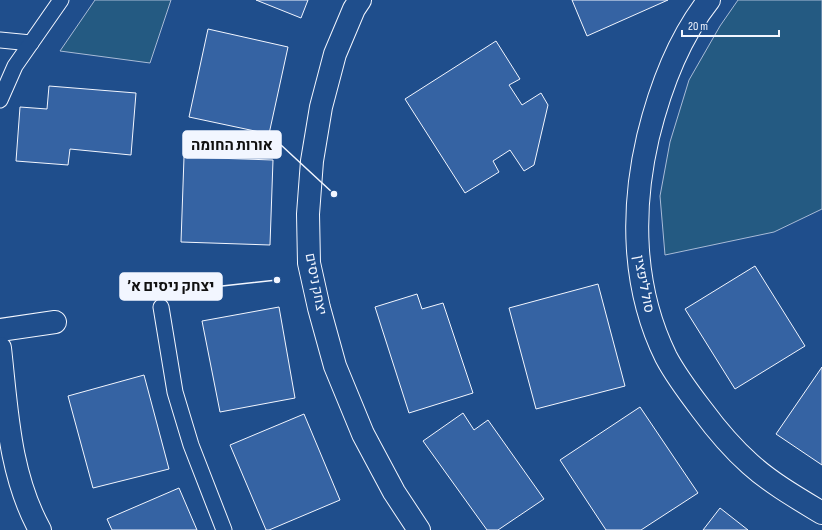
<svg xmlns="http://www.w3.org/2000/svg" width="822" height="530" font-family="'Sofia Sans Condensed',Heebo,sans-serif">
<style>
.green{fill:#245a82;stroke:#a8bbd7}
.building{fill:#3563a3;stroke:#f2f6ff}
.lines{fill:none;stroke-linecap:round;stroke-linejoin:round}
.service-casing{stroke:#f2f6ff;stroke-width:17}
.minor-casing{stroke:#f2f6ff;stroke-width:24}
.tertiary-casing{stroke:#f2f6ff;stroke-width:24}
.service{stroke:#1f4e8c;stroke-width:15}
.minor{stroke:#1f4e8c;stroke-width:22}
.tertiary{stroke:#1f4e8c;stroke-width:22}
.labels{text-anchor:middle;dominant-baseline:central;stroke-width:3;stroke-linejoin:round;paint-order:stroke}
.street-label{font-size:14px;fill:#f2f6ff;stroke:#1f4e8c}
.leader{fill:none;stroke:#f2f6ff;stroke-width:1.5}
.callout-dot{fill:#f2f6ff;stroke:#1f4e8c;stroke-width:1.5}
.callout{fill:#f2f6ff;stroke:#f2f6ff;stroke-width:1.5}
.callout-label{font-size:15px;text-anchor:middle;font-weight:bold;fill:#111}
</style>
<rect width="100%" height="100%" fill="#1f4e8c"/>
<g class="green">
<path d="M95,0H171L150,63L60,51Z"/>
<path d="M738,0H822V209L774,232L665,255L660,196L670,142L689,80L720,26Z"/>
</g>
<g class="building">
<path d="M256,0H308L301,18Z"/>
<path d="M572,0H668L587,36Z"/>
<path d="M208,29L288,47L269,134L189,117Z"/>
<path d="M496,41L520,79L509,85L522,105L541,93L548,105L534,165L524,171L510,150L493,161L499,172L465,193L405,99Z"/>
<path d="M49,86L136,93L131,155L70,149L68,165L16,161L20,107L47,109Z"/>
<path d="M184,157L273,160L270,245L181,242Z"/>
<path d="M755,266L805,346L735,389L685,309Z"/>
<path d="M598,284L625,386L536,409L509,308Z"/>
<path d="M417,294L422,309L443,303L473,393L409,413L375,307Z"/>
<path d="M279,307L295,398L220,412L202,321Z"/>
<path d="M822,367V465L776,434Z"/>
<path d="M144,375L169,469L93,488L68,396Z"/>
<path d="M640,407L698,493L641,530H606L560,460Z"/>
<path d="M463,413L474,430L488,420L544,499L498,530H487L423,441Z"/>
<path d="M304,414L340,500L269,530H266L230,445Z"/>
<path d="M179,488L197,530H112L107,519Z"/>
<path d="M720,508L748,530H703Z"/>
</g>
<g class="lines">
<defs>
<g id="service">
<path d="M0,40L31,43"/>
<path d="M0,100L15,66L61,0"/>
<path d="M161,307L175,392L191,445L224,530"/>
</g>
<g id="minor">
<path d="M709,0C678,39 660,88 648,137C631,210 632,288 666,357C676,376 689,393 702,410C716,429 732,448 750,464C771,483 797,498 822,513"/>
<path d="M0,330L55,322"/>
<path d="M0,348C7,410 9,474 40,530"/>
</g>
<path id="tertiary" d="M360,0L354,9L335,54L321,107L312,161L308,214L309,263L319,308L335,366L363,434L394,492L419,530"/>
</defs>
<use href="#service" class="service-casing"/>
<use href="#minor" class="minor-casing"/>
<use href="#tertiary" class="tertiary-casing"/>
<use href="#service" class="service"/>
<use href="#minor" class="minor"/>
<use href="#tertiary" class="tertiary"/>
</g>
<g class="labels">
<g class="street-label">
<text transform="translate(316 284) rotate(79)">יצחק ניסים</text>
<text transform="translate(644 284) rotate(79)">סול ליפצין</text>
</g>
</g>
<path class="leader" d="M334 194L281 145M277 280L222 286"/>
<g class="callout-dot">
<circle cx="334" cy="194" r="4"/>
<circle cx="277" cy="280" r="4"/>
</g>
<g class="callout">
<rect x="183" y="131" width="98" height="27" rx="4"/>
<rect x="120" y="273" width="102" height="27" rx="4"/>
</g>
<g class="callout-label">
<text x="232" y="150">אורות החומה</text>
<text x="171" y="291">יצחק ניסים א׳</text>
</g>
<path d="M682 30v6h97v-6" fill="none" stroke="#f2f6ff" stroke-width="2"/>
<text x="688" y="30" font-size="12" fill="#f2f6ff" stroke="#1f4e8c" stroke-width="3" paint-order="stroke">20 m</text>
</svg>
